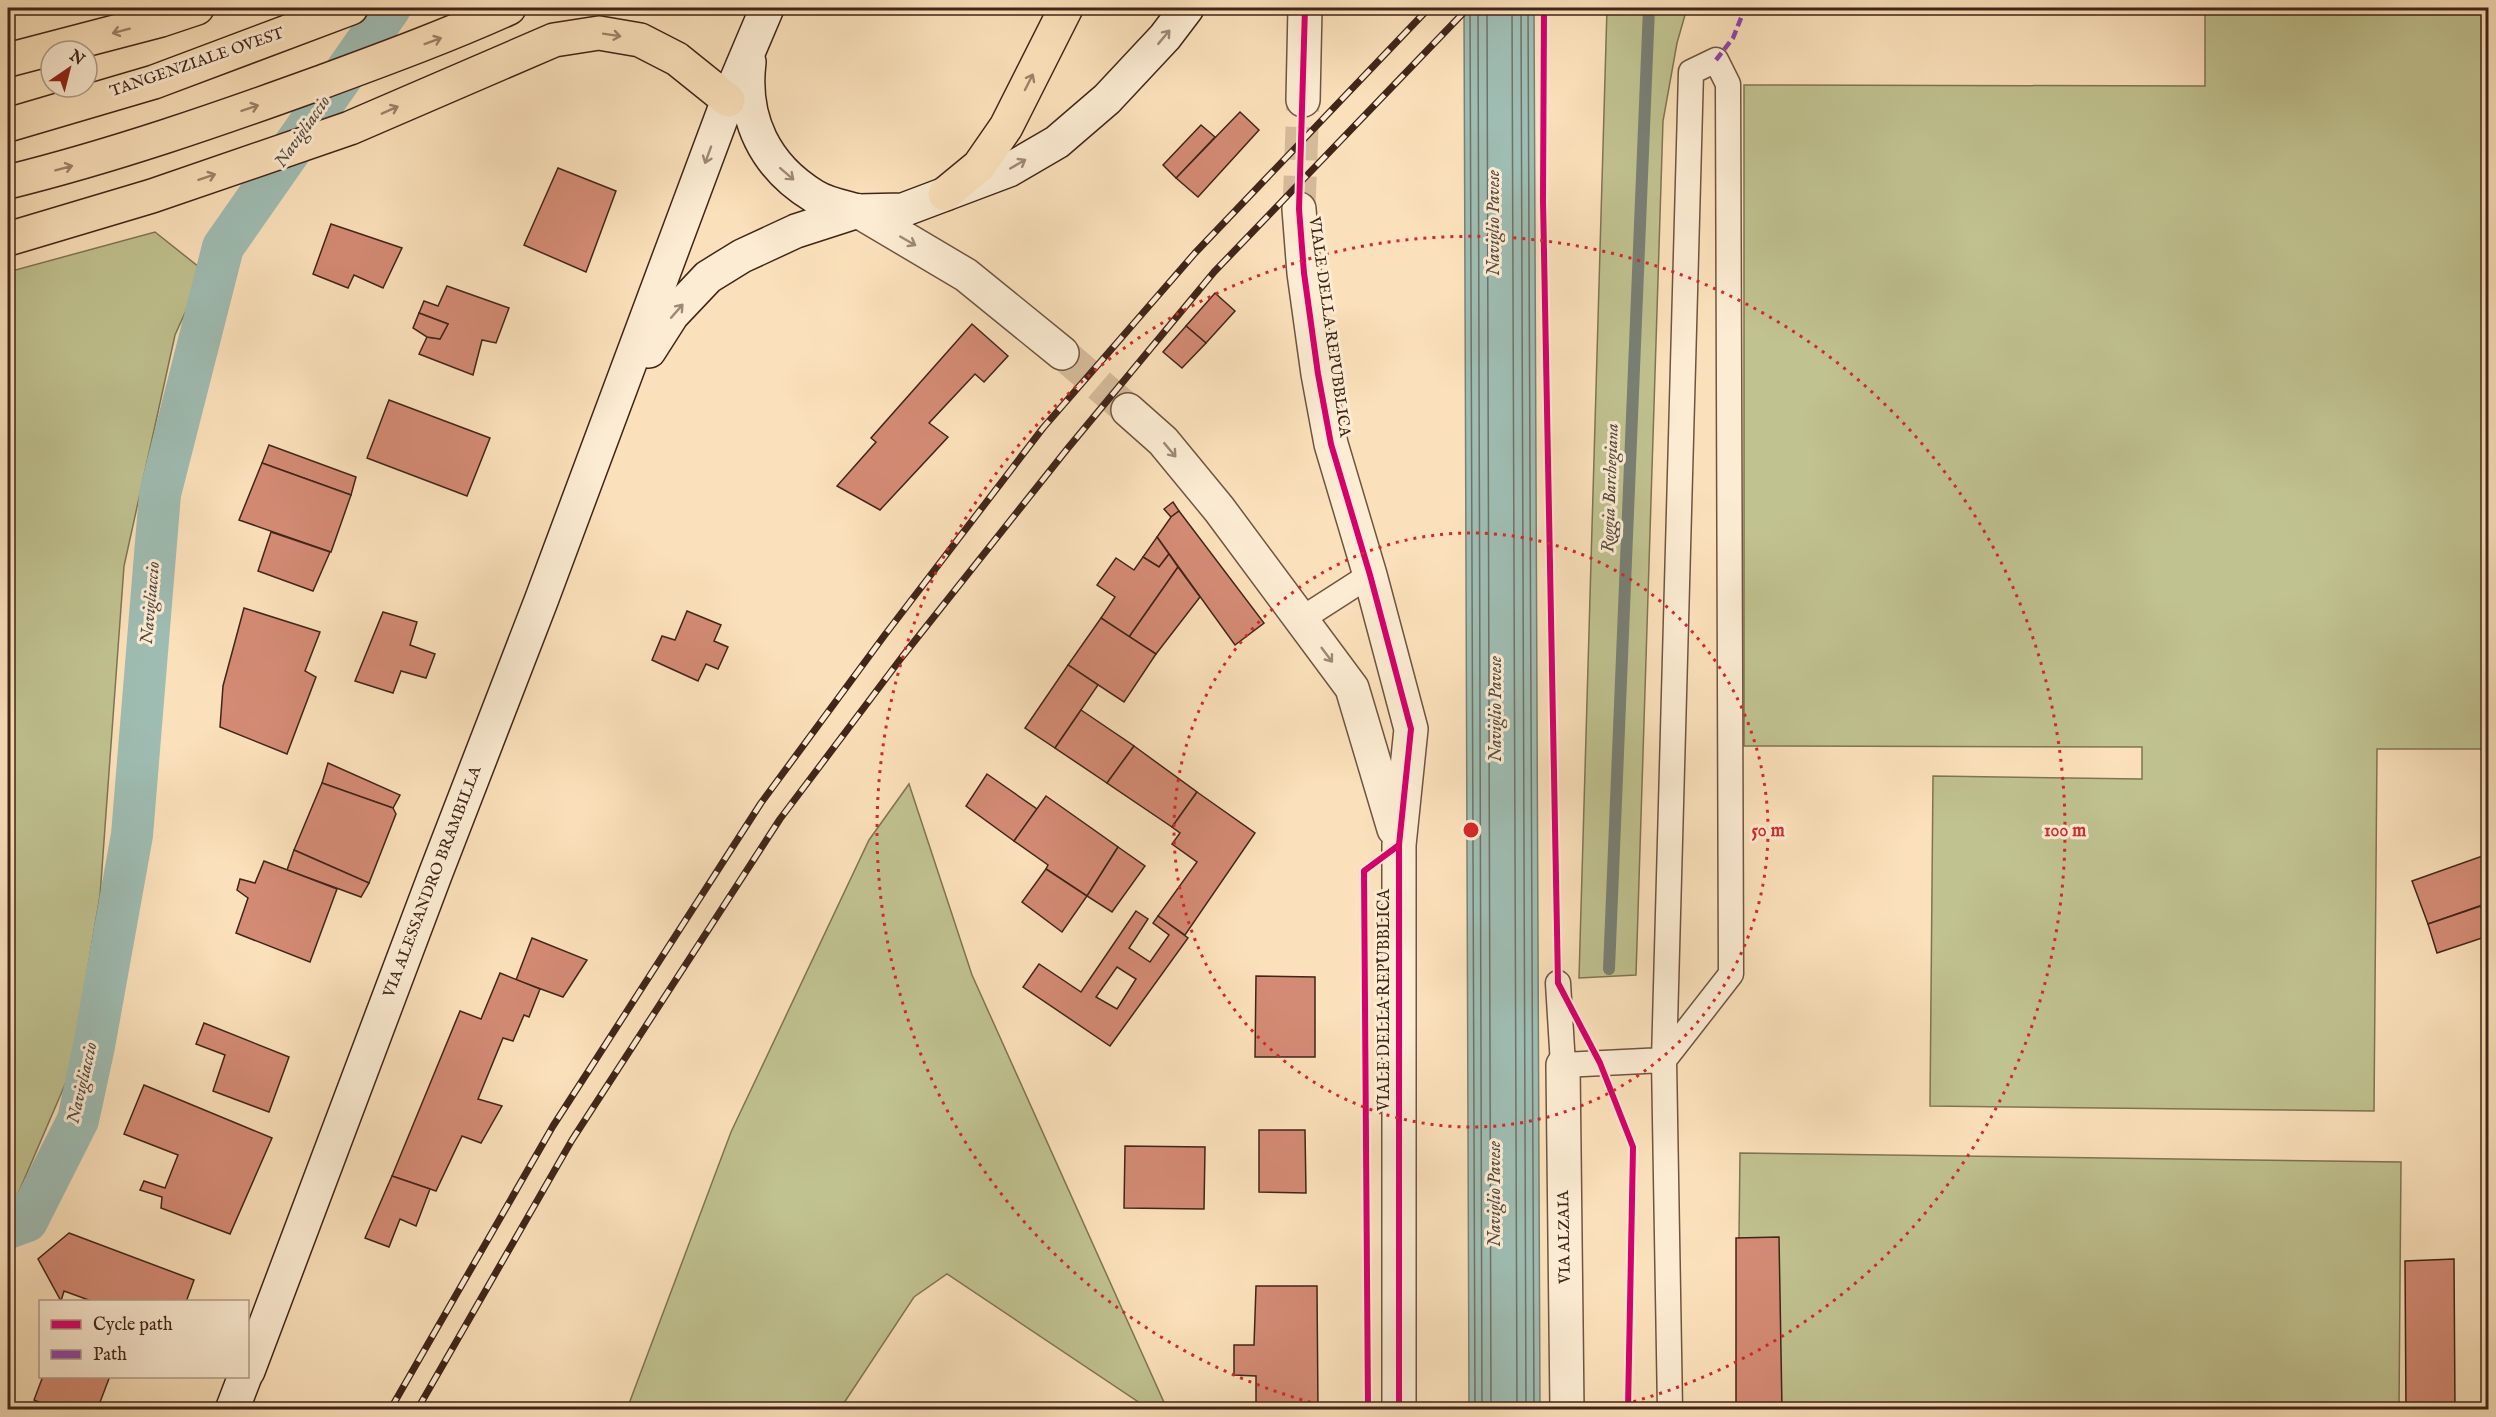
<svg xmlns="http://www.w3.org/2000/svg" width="2496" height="1417" font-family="'IM FELL English',serif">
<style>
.green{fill:#c0c290;stroke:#807454;stroke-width:1.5}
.water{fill:#9fbdb3;stroke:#798075;stroke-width:1.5}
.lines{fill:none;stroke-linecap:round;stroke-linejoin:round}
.shore{stroke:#707166;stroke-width:1.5}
.stream{stroke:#798075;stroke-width:12}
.canal{stroke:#9fbdb3;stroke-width:42}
.building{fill:#d48b75;stroke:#402519;stroke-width:1.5;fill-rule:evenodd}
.tertiary-tunnel{stroke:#d6bb9b;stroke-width:33;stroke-dasharray:33 16;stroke-linecap:butt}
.service-casing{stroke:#6f5442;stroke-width:27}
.minor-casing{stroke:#6f5442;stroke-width:36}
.tertiary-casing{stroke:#6f5442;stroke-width:36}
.secondary-casing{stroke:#402519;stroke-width:36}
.motorway-casing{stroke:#402519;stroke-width:36}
.service{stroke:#fcecd3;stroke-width:24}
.minor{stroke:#fcecd3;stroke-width:33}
.tertiary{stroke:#fcecd3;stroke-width:33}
.secondary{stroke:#fcecd3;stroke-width:33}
.motorway{stroke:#fbe1bb;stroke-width:33}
.rail-casing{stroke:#402519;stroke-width:7}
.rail{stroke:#fcecd3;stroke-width:4.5;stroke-dasharray:14;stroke-linecap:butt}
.quiet{stroke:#8e44ad;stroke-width:4.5;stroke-dasharray:9 4.5;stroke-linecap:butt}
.cycleway-casing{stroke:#fcecd3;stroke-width:10}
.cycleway{stroke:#d6006c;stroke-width:6}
.oneway{stroke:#9e836a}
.oneway2{stroke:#9e8876}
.ring{fill:none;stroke:#d62828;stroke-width:3;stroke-dasharray:3 6}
.labels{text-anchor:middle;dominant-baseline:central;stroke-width:6;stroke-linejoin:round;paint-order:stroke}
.street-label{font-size:16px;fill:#402519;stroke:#fcecd3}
.water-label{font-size:18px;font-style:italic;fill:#584b40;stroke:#fcecd3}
.centre{fill:#d62828;stroke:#fcecd3;stroke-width:3}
.ring-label{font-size:18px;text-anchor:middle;font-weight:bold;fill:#d62828;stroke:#fcecd3;stroke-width:6;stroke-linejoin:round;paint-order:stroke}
</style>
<rect width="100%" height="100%" fill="#fbe1bb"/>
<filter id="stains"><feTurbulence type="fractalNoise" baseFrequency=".00333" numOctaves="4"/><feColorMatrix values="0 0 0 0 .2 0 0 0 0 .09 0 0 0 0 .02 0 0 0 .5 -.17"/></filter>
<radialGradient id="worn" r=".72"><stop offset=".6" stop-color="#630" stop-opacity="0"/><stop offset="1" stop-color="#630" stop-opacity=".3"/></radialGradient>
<g class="green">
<path d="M1607,8H1687L1677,43L1663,121L1636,975L1579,978Z"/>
<path d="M2205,8H2488V749H2377L2374,1111L1930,1106L1933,776L2142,779V747L1744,746V85L2205,86Z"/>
<path d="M155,232L204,271L175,335L124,566L100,896L70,1073L11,1210L8,1211V272Z"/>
<path d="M909,784L972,975L1167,1409H1149L947,1274L914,1297L840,1409H627L731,1132L869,840Z"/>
<path d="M1740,1153L2401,1162L2399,1409L1737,1410Z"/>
</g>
<path class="water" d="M1464,8H1534L1540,1409H1469Z"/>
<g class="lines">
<g class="shore">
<path d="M1470,8L1475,1410"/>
<path d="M1478,8L1482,1410"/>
<path d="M1487,8L1491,1410"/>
<path d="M1512,8L1517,1410"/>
<path d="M1521,8L1526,1410"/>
<path d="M1528,8L1534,1410"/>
</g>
<path class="stream" d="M1609,969L1649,8"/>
<path class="canal" d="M8,1228L27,1221L78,1120L94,1046L132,835L160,494L223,247L390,8"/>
</g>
<g class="building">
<path d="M1240,112L1259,130L1198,197L1176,178Z"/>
<path d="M1201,125L1215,137L1176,178L1163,165Z"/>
<path d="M558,168L616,191L586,272L524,245Z"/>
<path d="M331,224L402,248L383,288L354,275L348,288L313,274Z"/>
<path d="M447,286L509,308L496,343L482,340L473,375L419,354L427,337L440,339L448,324L419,313L424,301L438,306Z"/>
<path d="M1215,293L1235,311L1206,343L1186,326Z"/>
<path d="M419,313L448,324L440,339L427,337L413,328Z"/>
<path d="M972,324L1008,356L984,382L975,374L929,423L948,437L880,510L837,486L876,442L871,438Z"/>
<path d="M1186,326L1206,343L1182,368L1163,352Z"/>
<path d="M389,400L490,438L467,496L367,458Z"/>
<path d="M269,445L356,477L351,495L262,463Z"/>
<path d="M262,463L351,495L331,552L239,520Z"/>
<path d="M1173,502L1179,511L1171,517L1164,509Z"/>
<path d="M1179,511L1264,623L1235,645L1157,537L1171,517Z"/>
<path d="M271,532L330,552L313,591L258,571Z"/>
<path d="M1157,537L1169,554L1159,567L1143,557Z"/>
<path d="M1169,554L1178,567L1129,637L1101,618L1115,597L1097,585L1116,558L1134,570L1143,557L1159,567Z"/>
<path d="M1178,567L1200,597L1156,654L1129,637Z"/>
<path d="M244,608L320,632L305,671L316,677L287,754L220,727L223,686Z"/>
<path d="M687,611L721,625L714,641L728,647L718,669L706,664L698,681L652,660L662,636L675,640Z"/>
<path d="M383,612L417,622L410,645L435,654L426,678L401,671L393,693L355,681Z"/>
<path d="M1101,618L1156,654L1124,702L1068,665Z"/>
<path d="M1068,665L1098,685L1055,748L1025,728Z"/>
<path d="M1081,710L1134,746L1107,783L1055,748Z"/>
<path d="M1134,746L1197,792L1172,827L1107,783Z"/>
<path d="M328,763L400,795L393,808L322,783Z"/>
<path d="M987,774L1037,809L1014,841L966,806Z"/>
<path d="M322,783L393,808L396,814L369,883L294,850Z"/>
<path d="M1197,792L1255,833L1185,935L1158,916L1197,862L1172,844L1180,833L1172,827Z"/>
<path d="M1046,796L1118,847L1087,896L1046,869L1048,865L1014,841Z"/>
<path d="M1118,847L1145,866L1112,912L1087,896Z"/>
<path d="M294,850L369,883L361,897L287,870Z"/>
<path d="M2488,854V903L2428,924L2412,881Z"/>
<path d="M264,861L337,889L310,962L236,933L248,898L237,890L240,879L255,883Z"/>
<path d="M1046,869L1087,896L1062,932L1022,902Z"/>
<path d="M2481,906L2488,936L2437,953L2428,924Z"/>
<path d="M1136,911L1148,919L1129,948L1150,962L1169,935L1153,923L1158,916L1188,938L1110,1046L1023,987L1039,964L1081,992ZM1117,967L1136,979L1117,1009L1096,997Z"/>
<path d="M532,938L587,960L563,997L516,980Z"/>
<path d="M500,973L540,989L529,1017L524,1015L513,1041L503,1038L478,1099L502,1106L481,1143L462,1136L436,1191L392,1176L460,1011L481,1019Z"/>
<path d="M1256,976L1315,977V1057H1255Z"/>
<path d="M204,1023L289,1057L269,1112L213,1091L225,1055L196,1044Z"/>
<path d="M144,1085L272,1138L230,1234L161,1208L162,1197L140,1190L144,1181L165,1188L178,1155L124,1134Z"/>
<path d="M1259,1130H1305L1306,1193L1259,1192Z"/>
<path d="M1125,1146L1205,1147L1204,1209L1124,1208Z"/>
<path d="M392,1176L430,1189L416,1226L400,1219L389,1247L365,1238Z"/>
<path d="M69,1233L194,1280L186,1302H94L64,1291L61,1301L38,1259Z"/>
<path d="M1779,1237L1782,1410H1736V1238Z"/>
<path d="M2454,1259L2455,1410H2406L2405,1261Z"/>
<path d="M1256,1286H1317L1318,1410H1256V1376L1234,1375V1345H1254Z"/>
<path d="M43,1376H110L97,1410H57L34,1400Z"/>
</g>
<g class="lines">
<g class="tertiary-tunnel">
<path d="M1299,209L1303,100"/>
<path d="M1062,353L1128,410"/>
</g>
<defs>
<g id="service">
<path d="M1300,620L1370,575"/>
<path d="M1558,983L1563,1065L1664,1060L1731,974L1728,84L1716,60L1691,72L1664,1060L1670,1410"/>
</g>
<path id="minor" d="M1563,1065L1567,1410"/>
<g id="tertiary">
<path d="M1303,100L1305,8"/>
<path d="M1299,209L1304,273L1318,374L1331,444L1370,575L1411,729L1399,845V1410"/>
<path d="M858,211L966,275L1062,353"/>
<path d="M1128,410L1163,441L1219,509L1352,688L1394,829"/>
</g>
<g id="secondary">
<path d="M749,62C742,119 765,166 814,196C826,204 844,207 858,211"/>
<path d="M649,351L672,315L708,277L742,256L796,231L858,211L903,210L1009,170L1057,142L1107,99L1165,37L1187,8"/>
<path d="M248,1371L435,875L541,601L728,100L767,8"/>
<path d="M232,1410L245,1376"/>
</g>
<g id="motorway">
<path d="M8,60L161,20L197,8"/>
<path d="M8,125L154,82L351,8"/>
<path d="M8,182C113,156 217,120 319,83C384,59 447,36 509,8"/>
<path d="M945,194L979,166L1006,127L1066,8"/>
<path d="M8,239L152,196L350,128L554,40L599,33L640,40L677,59L728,100"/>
</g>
</defs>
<use href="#service" class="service-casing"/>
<use href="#minor" class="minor-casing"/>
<use href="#tertiary" class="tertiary-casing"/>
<use href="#secondary" class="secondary-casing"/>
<use href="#motorway" class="motorway-casing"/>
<use href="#service" class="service"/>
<use href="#minor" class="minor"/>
<use href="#tertiary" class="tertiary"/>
<use href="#secondary" class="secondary"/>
<use href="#motorway" class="motorway"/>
<defs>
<g id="rail">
<path d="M390,1410L553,1126L761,803L884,636L1043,428L1195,253L1429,8"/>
<path d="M417,1410L572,1140L780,819L902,657L1068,448L1214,272L1468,8"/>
</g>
</defs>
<use href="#rail" class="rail-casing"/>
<use href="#rail" class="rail"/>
<path class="quiet" d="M1716,60L1733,38L1745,8"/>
<defs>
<g id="cycleway">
<path d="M1305,8L1299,209L1304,273L1318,374L1331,444L1370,575L1411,729L1399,845V1410"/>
<path d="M1544,8L1543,200L1558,983L1600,1063L1633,1147L1628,1410"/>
<path d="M1368,1410L1364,871L1399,845"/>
</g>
</defs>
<use href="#cycleway" class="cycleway-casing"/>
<use href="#cycleway" class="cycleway"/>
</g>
<defs><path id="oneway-shaft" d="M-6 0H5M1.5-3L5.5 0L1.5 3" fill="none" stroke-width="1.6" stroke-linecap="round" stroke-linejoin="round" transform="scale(1.5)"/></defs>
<g class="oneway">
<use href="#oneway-shaft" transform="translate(121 31) rotate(165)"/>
<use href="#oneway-shaft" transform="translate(612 35) rotate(9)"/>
<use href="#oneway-shaft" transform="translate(433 41) rotate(-20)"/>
<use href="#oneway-shaft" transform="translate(1029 82) rotate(-63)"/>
<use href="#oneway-shaft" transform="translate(250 108) rotate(-19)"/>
<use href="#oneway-shaft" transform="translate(390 110) rotate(-24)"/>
<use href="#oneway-shaft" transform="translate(64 168) rotate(-15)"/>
<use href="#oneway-shaft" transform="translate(207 177) rotate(-19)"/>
</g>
<g class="oneway2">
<use href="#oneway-shaft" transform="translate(1164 37) rotate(-50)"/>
<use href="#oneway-shaft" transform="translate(708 155) rotate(110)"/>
<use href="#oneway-shaft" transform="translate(1018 164) rotate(-30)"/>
<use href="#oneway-shaft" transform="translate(787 174) rotate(41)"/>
<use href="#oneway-shaft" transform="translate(908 241) rotate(30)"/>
<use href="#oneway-shaft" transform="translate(677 311) rotate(-49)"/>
<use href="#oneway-shaft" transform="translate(1170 450) rotate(50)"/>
<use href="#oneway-shaft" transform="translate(1327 655) rotate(53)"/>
</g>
<g class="ring">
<circle cx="1471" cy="830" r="297"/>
<path d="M1337 1409A594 594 0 1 1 1605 1409"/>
</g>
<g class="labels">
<g class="street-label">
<text transform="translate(197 63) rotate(-19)">TANGENZIALE OVEST</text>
<text transform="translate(1329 327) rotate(82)">VIALE DELLA REPUBBLICA</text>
<text transform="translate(433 882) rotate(-69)">VIA ALESSANDRO BRAMBILLA</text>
<text transform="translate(1385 1000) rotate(-90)">VIALE DELLA REPUBBLICA</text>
<text transform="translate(1565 1237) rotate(-91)">VIA ALZAIA</text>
</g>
<g class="water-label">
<text transform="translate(303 132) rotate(-55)">Navigliaccio</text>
<text transform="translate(1494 223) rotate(-90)">Naviglio Pavese</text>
<text transform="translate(1611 488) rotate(-88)">Roggia Barchegiana</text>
<text transform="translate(151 603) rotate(-85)">Navigliaccio</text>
<text transform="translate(1496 709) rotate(-90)">Naviglio Pavese</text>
<text transform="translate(83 1083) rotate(-77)">Navigliaccio</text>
<text transform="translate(1495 1194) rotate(-90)">Naviglio Pavese</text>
</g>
</g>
<circle cx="1471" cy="830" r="9" class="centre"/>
<g class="ring-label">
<text x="1768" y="836">50 m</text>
<text x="2065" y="836">100 m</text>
</g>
<rect width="2496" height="1417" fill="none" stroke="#fbe1bb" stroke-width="30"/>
<rect x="9" y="9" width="2478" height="1399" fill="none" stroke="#402519" stroke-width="3"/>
<rect x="15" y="15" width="2466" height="1387" fill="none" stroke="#402519" stroke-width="1.5"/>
<rect x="39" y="1300" width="210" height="78" fill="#fcecd3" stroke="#b19c89" stroke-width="1.5"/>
<rect x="51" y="1320" width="30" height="9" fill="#d6006c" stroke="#b19c89" stroke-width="1.5"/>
<text x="93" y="1330" font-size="18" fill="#402519">Cycle path</text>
<rect x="51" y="1350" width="30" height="9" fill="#8e44ad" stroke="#b19c89" stroke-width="1.5"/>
<text x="93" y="1360" font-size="18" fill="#402519">Path</text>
<g transform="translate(69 69) rotate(35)"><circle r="28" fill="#fcecd3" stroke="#b19c89" stroke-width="1.5"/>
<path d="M0-4.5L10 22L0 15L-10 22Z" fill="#8f2418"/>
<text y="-9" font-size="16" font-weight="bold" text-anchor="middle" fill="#402519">N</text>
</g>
<rect width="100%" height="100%" filter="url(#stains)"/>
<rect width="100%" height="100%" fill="url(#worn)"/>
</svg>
